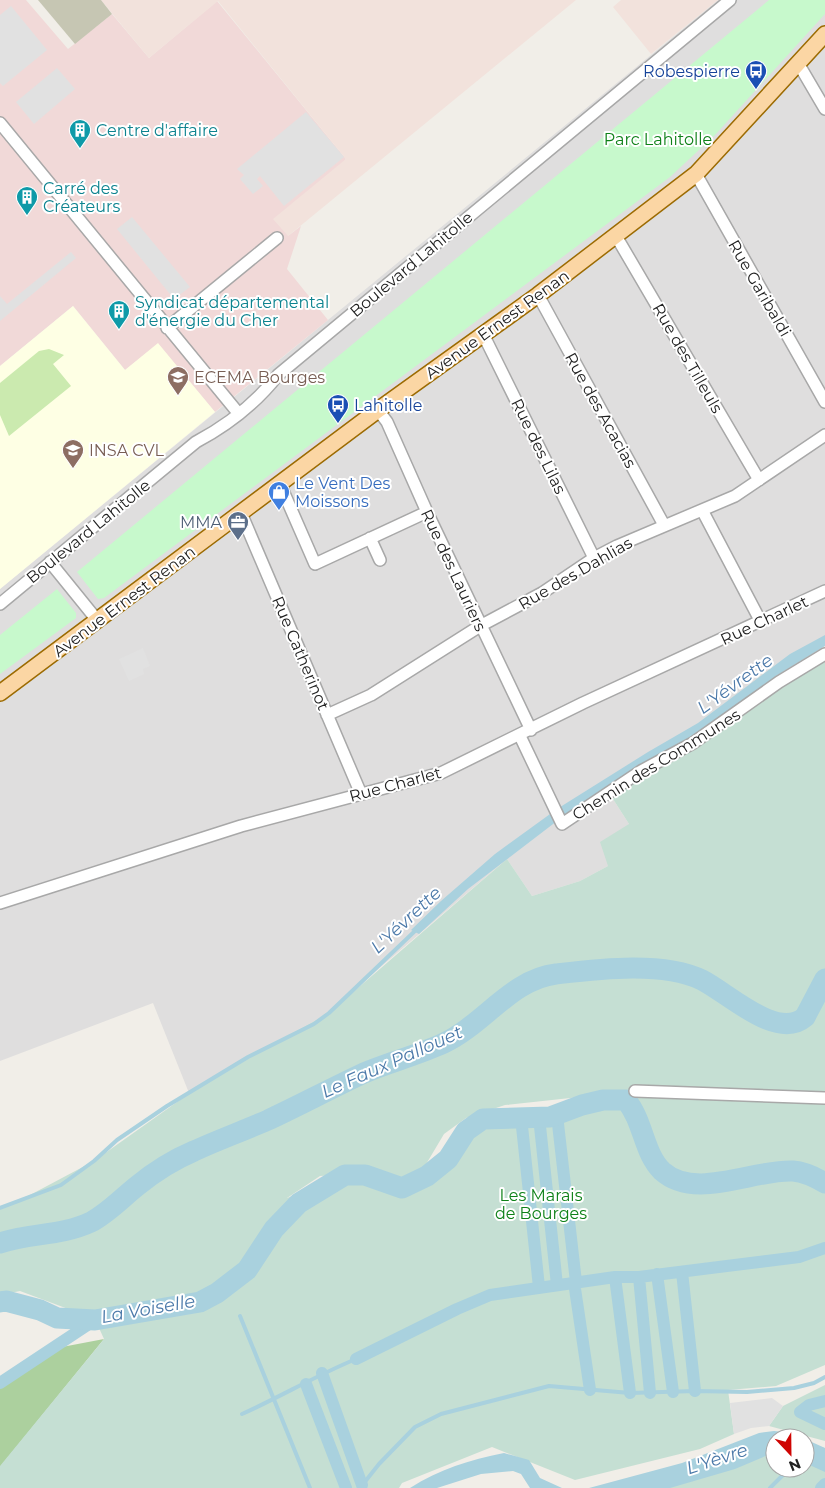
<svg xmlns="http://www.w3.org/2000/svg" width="825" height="1488" font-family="Montserrat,sans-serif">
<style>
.residential{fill:#dfdede}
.commercial{fill:#f1d9d8}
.education{fill:#feffe4}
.military{fill:#f2e2dc}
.construction{fill:#c6c6b3}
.grass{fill:#cbeaaf}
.forest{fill:#acd09e}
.wetland{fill:#c5dfd3;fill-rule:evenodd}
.park{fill:#c7f9cc}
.parking{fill:#e1e1e1}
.water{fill:#a9d1de}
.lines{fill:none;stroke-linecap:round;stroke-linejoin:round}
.stream{stroke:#a9d1de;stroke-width:4}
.canal{stroke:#a9d1de;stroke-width:12}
.river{stroke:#a9d1de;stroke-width:21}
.minor-casing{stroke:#a8a8a8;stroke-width:14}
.major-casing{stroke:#9c6b02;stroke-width:18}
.minor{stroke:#fff;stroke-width:11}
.major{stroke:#fbd6a4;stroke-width:15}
.labels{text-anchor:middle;stroke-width:4;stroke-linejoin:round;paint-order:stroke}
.transit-label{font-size:16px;fill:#164399;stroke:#fff;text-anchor:end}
.culture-label{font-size:16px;fill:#0d838f;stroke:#fff;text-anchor:start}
.park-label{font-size:16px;fill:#0e8118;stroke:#fff}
.street-label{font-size:16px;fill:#212121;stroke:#fff}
.education-label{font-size:16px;fill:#785e54;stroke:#fff;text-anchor:start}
.shop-label{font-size:16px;fill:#366cbe;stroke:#fff;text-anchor:start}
.service-label{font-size:16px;fill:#4e5e75;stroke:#fff;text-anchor:end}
.water-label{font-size:18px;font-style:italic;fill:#4b79a9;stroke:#fff}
</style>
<rect width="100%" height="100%" fill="#f1eee8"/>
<path class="residential" d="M718,0H825V642L728,708L604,785L629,824L608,866L580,881L532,896L507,859L314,1024L248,1057L189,1093L153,1003L0,1061V589Z"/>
<path class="commercial" d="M0,0H26L68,49L112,14L149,58L217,1L346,159L288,236L301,226L287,269L328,320L215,412L158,344L125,370L73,306L0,366Z"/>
<path class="education" d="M73,306L125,370L158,343L215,412L0,589V366Z"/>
<path class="military" d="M101,0H576L288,236L273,219L346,159L218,1L149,58Z
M621,0H718L651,54L613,7Z"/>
<path class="construction" d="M38,0H101L112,14L75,44Z"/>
<path class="grass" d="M49,349L64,355L53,364L71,386L9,436L0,415V383L39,351Z"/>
<path class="forest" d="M104,1339L0,1467V1379L41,1351Z"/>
<path class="wetland" d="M825,647V1365L776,1386L728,1390L734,1434L700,1449L575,1480L492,1447L402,1483L399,1488H0V1466L104,1339L95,1319L20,1291L0,1295V1208L30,1195L94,1161L201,1085L329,1013L507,859L532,896L580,881L608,866L600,842L629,824L604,785ZM635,1091L648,1149L626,1100L483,1119L427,1176H412L422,1171L444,1134L466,1118L505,1105ZM378,1172L385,1175H345L287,1198L320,1176Z
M825,1385V1441L769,1426L783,1406Z
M775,1443V1468H805V1443L825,1448V1488H627Z"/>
<path class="park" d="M769,0H825V14L715,135L670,177L104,598L98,599L77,572Z
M57,589L76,613V618L0,674V635Z"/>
<path class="parking" d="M11,6L47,50L3,86L0,83V15Z
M57,68L75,89L34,124L16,102Z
M306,112L344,157L284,206L260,176L257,179L263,186L253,194L240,179L244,175L237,169Z
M132,217L190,287L174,299L117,229Z
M71,252L76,258L0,321V296L7,304Z
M143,648L150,666L143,669L144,674L129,681L119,659Z
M772,1398L783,1406L769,1426L751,1428L734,1434L730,1403Z"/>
<path class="water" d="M825,635V646L776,676L742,704L557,821L468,889L419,934L411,930L441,901L495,854L557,809L648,752L698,723L790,654Z
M774,1431L793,1433L803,1438H775V1452L735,1469L670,1488H589L682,1463L759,1433Z
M805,1439L825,1448V1472L805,1463Z
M504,1453L529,1460L540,1478L562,1488H530L521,1474L513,1471L481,1474L437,1488H410C440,1469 469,1460 504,1453Z"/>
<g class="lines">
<path class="stream" d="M0,1208L61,1185L94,1161L117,1140L167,1106L248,1057L314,1024L329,1013L416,930
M240,1316L310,1488
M242,1414C280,1397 317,1375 356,1359
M360,1488L379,1464L415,1427L441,1414L549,1386L630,1393L695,1391L747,1392L794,1388L814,1383L825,1377
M770,1488L790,1468"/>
<path class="canal" d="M557,1115L576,1282
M521,1117L539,1287
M539,1117L557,1285
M682,1272L695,1391
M657,1274L673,1392
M615,1277L630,1393
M639,1277L650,1393
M574,1282L590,1390
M356,1359L457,1309L490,1295L615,1277H639L799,1257L825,1248
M322,1373L362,1485
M0,1383L95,1320
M306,1384L346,1488
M825,1401L809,1405L800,1412L825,1424
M821,1488L825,1484"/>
<path class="river" d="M0,1243C30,1233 61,1236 91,1222C108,1213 122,1198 137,1186C154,1172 173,1160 194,1151C218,1140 243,1131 268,1120C300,1105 332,1088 364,1073C390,1062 418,1055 444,1043C484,1024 512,979 556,974C599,969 663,961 702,980C728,993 777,1041 805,1017L825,979
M0,1302L6,1301L40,1310L57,1318L95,1320L200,1302L217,1293L247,1270L274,1229L299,1203L345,1175H365L402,1188L427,1176L448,1159L466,1131L483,1119L550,1117L582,1105L603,1100H626C644,1122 643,1152 662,1171C695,1201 754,1169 793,1171C805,1172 815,1177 825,1183"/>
<g class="minor-casing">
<path id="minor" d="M798,63L825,109
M0,123L239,414
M696,174L825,402
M616,236L759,480
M538,295L664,525
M167,328L277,238
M483,334L594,558
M378,410L387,422L427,512L531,730
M280,484L315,564L427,512
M702,510L761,622
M241,513L361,794
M370,538L380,560
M50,562L97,620
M0,604L196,442C228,425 256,403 278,375L730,0
M327,715L371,695L480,626L542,593L594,558L617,546L735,496L825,435
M520,736L562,824L641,771L693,743L779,682L825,654
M0,903L241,826L441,773L583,703L825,591
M635,1091L825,1098"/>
</g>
<g class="major-casing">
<path id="major" d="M0,693L378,410L538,295L696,174L825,34"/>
</g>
<use href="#minor" class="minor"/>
<use href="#major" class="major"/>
</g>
<defs>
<g id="bus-pin" transform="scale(1.125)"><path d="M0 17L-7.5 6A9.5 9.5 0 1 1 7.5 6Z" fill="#1a4fb4" stroke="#fff"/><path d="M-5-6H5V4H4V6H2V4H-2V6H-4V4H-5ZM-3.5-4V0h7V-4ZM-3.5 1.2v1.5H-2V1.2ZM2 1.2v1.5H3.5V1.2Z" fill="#fff"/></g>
<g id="building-pin" transform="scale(1.125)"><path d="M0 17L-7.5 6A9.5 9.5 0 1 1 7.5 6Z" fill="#0f9aa8" stroke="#fff"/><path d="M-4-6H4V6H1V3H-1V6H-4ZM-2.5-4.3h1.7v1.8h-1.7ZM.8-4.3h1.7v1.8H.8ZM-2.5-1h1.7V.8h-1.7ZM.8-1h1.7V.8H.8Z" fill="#fff"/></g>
<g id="university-pin" transform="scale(1.125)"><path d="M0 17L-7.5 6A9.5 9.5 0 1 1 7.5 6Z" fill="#8d6e63" stroke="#fff"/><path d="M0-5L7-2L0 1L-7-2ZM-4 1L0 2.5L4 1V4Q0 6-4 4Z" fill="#fff"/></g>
<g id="shop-pin" transform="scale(1.125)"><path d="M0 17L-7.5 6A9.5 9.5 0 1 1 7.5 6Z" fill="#3f7fe0" stroke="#fff"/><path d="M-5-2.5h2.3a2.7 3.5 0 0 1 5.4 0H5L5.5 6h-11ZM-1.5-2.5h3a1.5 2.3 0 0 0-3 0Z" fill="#fff"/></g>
<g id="office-pin" transform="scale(1.125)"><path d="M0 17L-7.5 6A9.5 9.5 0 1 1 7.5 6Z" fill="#5c6f8a" stroke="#fff"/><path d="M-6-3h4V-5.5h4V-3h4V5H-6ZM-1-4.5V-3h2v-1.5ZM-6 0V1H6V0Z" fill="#fff"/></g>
</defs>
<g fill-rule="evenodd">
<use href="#bus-pin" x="756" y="71"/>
<use href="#building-pin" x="80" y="130"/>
<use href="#building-pin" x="27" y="197"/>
<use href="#building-pin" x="119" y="311"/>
<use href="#university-pin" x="178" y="377"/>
<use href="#bus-pin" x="338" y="405"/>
<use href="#university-pin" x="73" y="450"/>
<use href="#shop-pin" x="279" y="492"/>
<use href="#office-pin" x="238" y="522"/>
</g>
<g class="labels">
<g class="transit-label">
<text x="740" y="77">Robespierre</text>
<text x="354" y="411" text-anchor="start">Lahitolle</text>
</g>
<g class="culture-label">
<text x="96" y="136">Centre d'affaire</text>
<text x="43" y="194">Carré des<tspan x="43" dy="18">Créateurs</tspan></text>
<text x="135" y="308">Syndicat départemental<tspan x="135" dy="18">d'énergie du Cher</tspan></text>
</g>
<g class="park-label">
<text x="658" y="145">Parc Lahitolle</text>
<text x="541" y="1201">Les Marais<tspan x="541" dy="18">de Bourges</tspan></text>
</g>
<g class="street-label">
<text transform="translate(411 264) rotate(-40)" y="6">Boulevard Lahitolle</text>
<text transform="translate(760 288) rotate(60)" y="6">Rue Garibaldi</text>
<text transform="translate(497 324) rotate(-36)" y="6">Avenue Ernest Renan</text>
<text transform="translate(688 358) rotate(60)" y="6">Rue des Tilleuls</text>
<text transform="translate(601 410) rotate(61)" y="6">Rue des Acacias</text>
<text transform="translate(539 446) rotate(64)" y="6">Rue des Lilas</text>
<text transform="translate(88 531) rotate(-39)" y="6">Boulevard Lahitolle</text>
<text transform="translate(454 570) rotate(65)" y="6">Rue des Lauriers</text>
<text transform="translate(575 573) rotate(-30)" y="6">Rue des Dahlias</text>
<text transform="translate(124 601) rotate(-37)" y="6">Avenue Ernest Renan</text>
<text transform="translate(764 620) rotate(-25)" y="6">Rue Charlet</text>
<text transform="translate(301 653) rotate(67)" y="6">Rue Catherinot</text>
<text transform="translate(656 764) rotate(-32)" y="6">Chemin des Communes</text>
<text transform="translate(395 784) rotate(-15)" y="6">Rue Charlet</text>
</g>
<g class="education-label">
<text x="194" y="383">ECEMA Bourges</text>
<text x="89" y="456">INSA CVL</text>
</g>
<g class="shop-label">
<text x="295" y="489">Le Vent Des<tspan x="295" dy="18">Moissons</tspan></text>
</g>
<g class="service-label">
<text x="222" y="528">MMA</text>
</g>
<g class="water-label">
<text transform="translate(735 684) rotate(-36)" y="6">L'Yévrette</text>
<text transform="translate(406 920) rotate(-43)" y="6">L'Yévrette</text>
<text transform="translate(392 1062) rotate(-24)" y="6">Le Faux Pallouet</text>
<text transform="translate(148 1309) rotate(-10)" y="6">La Voiselle</text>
<text transform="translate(717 1459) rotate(-18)" y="6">L'Yèvre</text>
</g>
</g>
<g transform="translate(790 1453) rotate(158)"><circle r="24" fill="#ffffff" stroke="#a6a6a6"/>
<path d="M0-4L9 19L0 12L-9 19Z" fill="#cf0503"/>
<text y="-8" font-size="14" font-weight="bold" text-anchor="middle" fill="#212121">N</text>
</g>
</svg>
